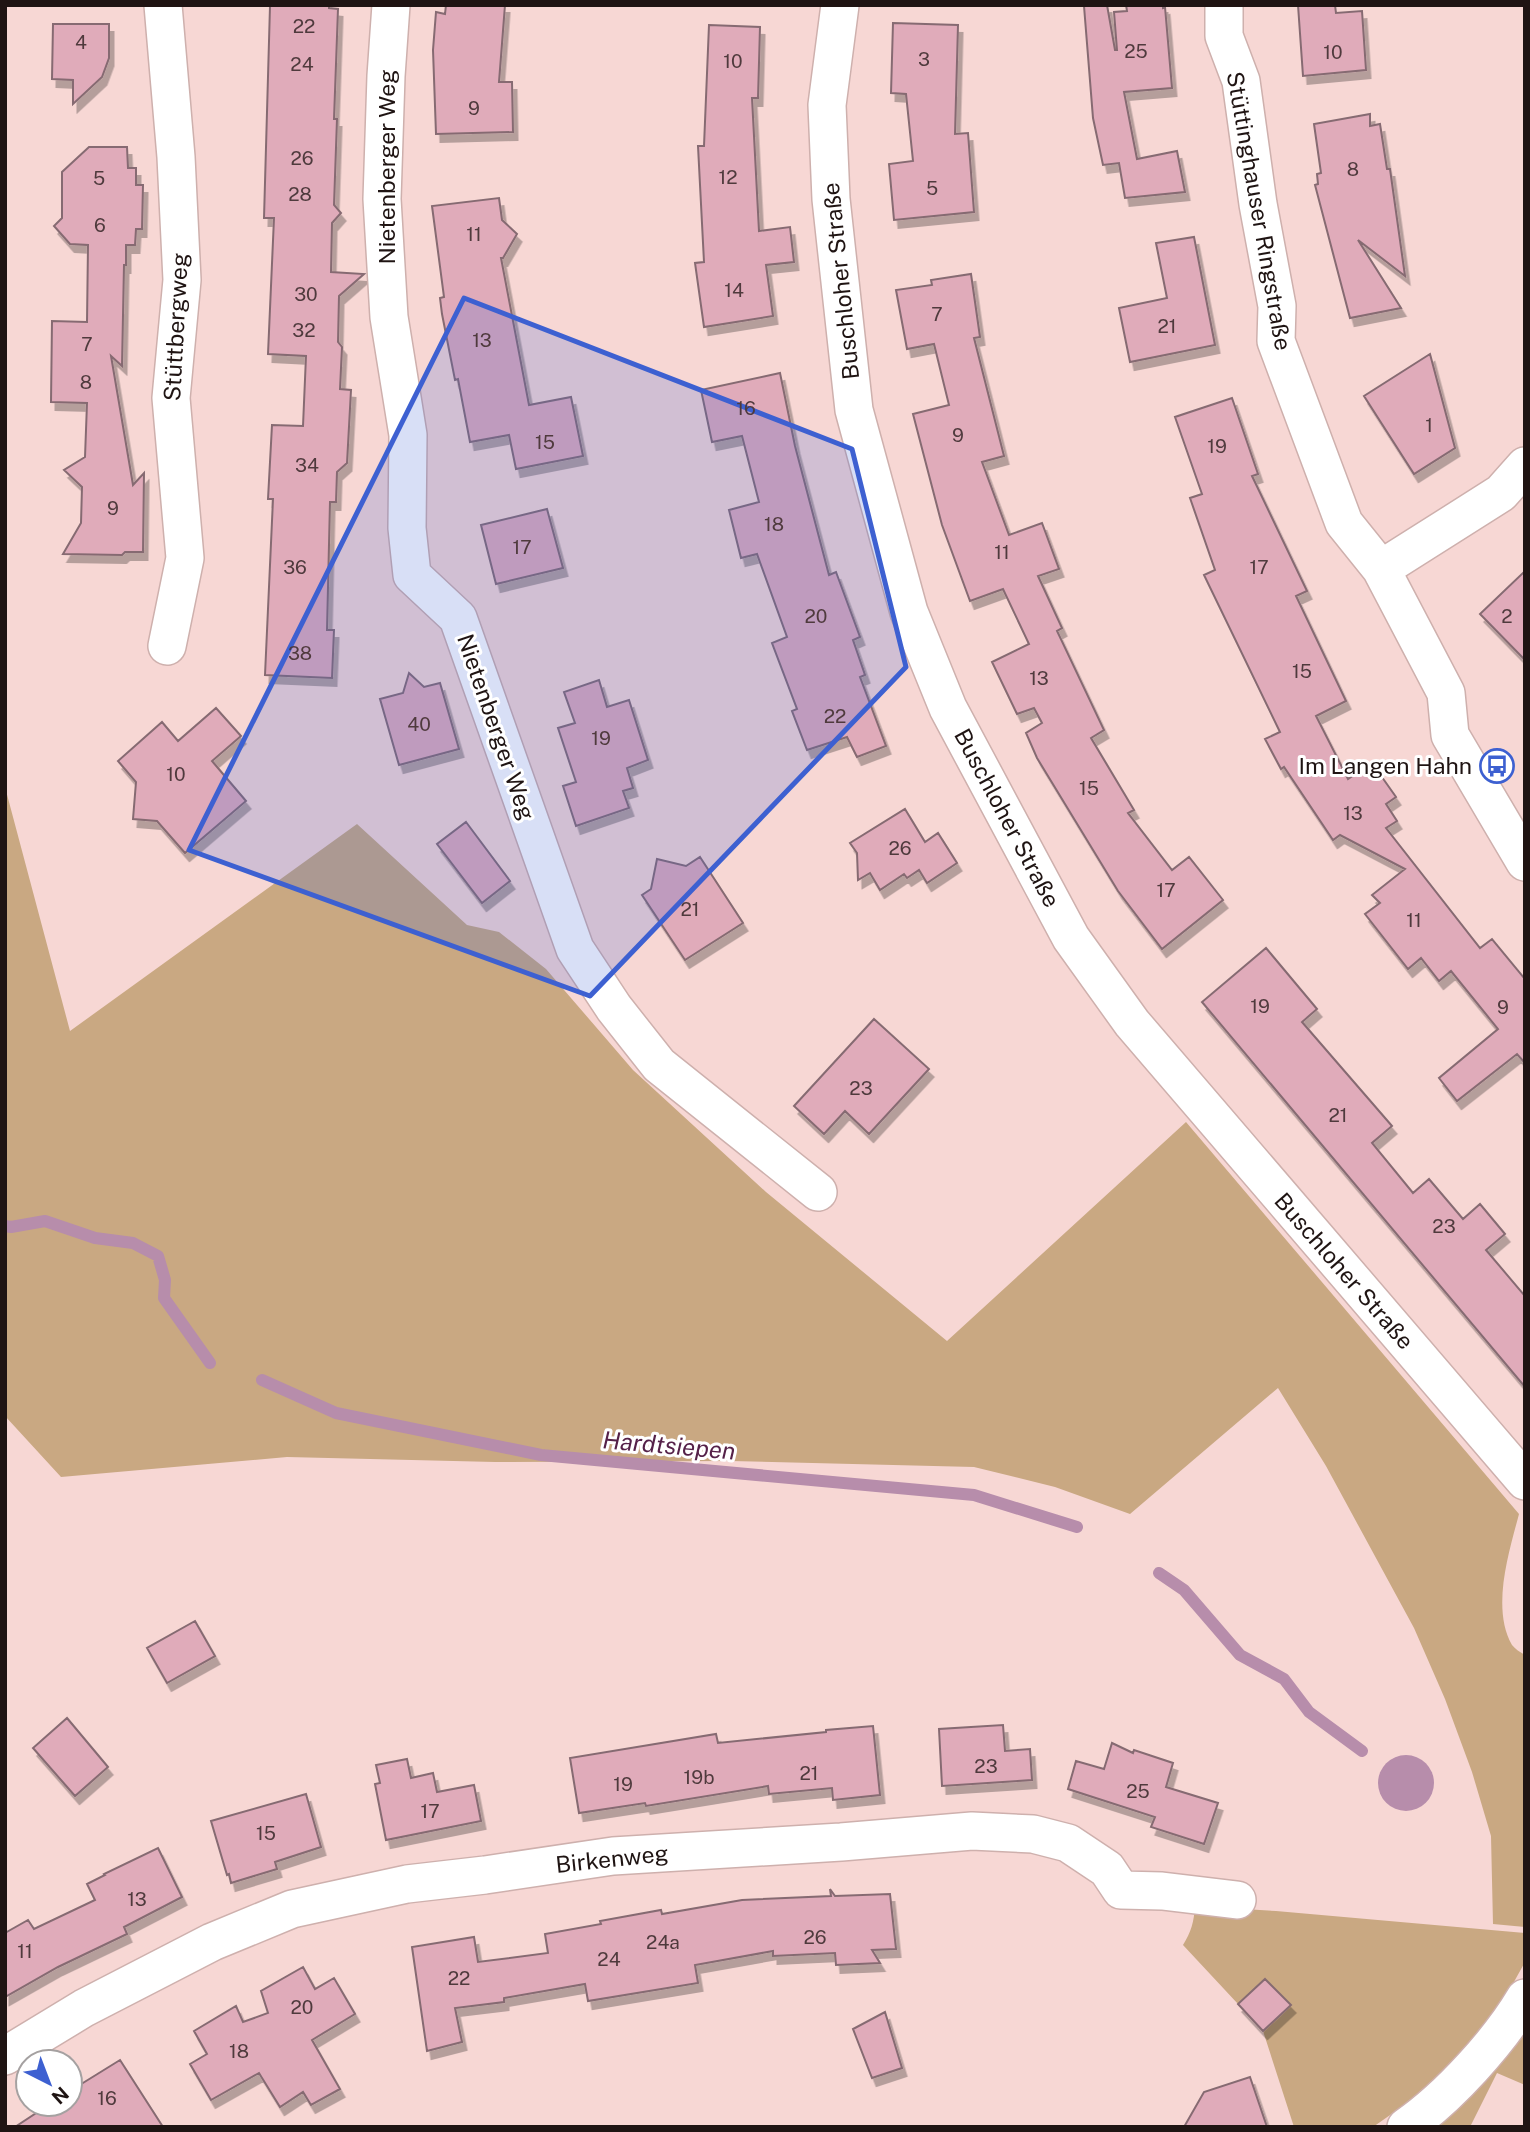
<svg xmlns="http://www.w3.org/2000/svg" width="1530" height="2132" font-family="'Public Sans',sans-serif">
<style>
.forest{fill:#c9a882}
.water{fill:#b78dab}
.lines{fill:none;stroke-linecap:round;stroke-linejoin:round}
.stream{stroke:#b78dab;stroke-width:12}
.building{fill:#e0abba;stroke:#866b72;stroke-width:2;filter:url(#shadow)}
.minor-casing{stroke:#ceb0ad;stroke-width:40}
.minor{stroke:#fff;stroke-width:37}
.marked{fill:#3d60d1;fill-opacity:0.2;stroke:#3d60d1;stroke-width:5;stroke-linejoin:round}
.labels{text-anchor:middle;stroke-width:6;stroke-linejoin:round;paint-order:stroke}
.number-label{font-size:19px;fill:#4f3a3d}
.street-label{font-size:23px;fill:#1f1413;stroke:#fff}
.poi-label{font-size:23px;fill:#1f1413;stroke:#fff;text-anchor:end}
.water-label{font-size:24px;font-style:italic;fill:#552149;stroke:#fff}
</style>
<defs>
<filter id="shadow"><feDropShadow dx="4.5" dy="8" stdDeviation="0" flood-color="#0004"/></filter>
</defs>
<rect width="100%" height="100%" fill="#f7d7d4"/>
<path class="forest" d="M5,787L70,1031L357,824L467,925L499,932L546,969L633,1070L766,1192L947,1341L1186,1122L1519,1514C1509,1552 1491,1608 1512,1645C1515,1649 1520,1652 1525,1655V1927L1493,1924L1491,1836L1472,1772L1445,1699L1414,1628L1326,1466L1278,1388L1130,1514L1055,1487L974,1467L731,1461L495,1462L287,1457L61,1477L5,1416Z
M1195,1906L1276,1911L1525,1933V1962L1510,1989L1489,2019L1472,2041L1440,2074L1403,2106L1373,2127H1294L1263,2031L1290,2004L1265,1979L1238,2004L1183,1945C1191,1932 1194,1922 1195,1906Z
M1525,2028V2085L1497,2073L1470,2127H1432Z"/>
<path class="water" d="M1378 1783a28 28 0 1 1 56 0a28 28 0 1 1-56 0Z"/>
<g class="lines">
<path class="stream" d="M5,1226L11,1227L45,1221L95,1238L133,1243L158,1256L165,1280L164,1298L210,1363
M262,1380L336,1413L541,1455L974,1495L1077,1527
M1159,1573L1184,1590L1240,1655L1284,1679L1309,1712L1362,1751"/>
</g>
<path class="building" d="M329,5V8L338,9L334,119H337L334,205L341,213L332,223L331,272L364,274L339,296L338,342L342,347L340,389L351,390L347,463L337,472L336,502H330L327,630H334L332,678L265,675L273,499H268L272,425L303,426L306,356L268,354L274,218H264L270,6Z
M446,5H505L499,82H512L513,132L436,134L433,50L436,12L445,14Z
M1107,5L1115,50H1117L1114,12L1127,11L1126,5H1163V8L1165,7L1172,88L1124,92L1137,159L1177,151L1185,192L1125,198L1119,163L1103,165L1093,118L1084,6Z
M1298,5H1335L1336,13L1362,11L1366,70L1303,76Z
M893,23L958,25L955,134L968,133L974,212L894,220L889,164L913,161L906,94L891,93Z
M53,24H109V58L102,77L73,104V80L52,79Z
M709,25L760,27L758,98H752L759,231L790,227L794,262L766,265L773,316L704,327L695,263L704,262L698,146H704Z
M1370,114V126L1380,124L1387,169H1390L1405,276L1358,240L1401,308L1350,318L1315,185L1318,184L1317,174L1321,173L1314,124Z
M89,147H127L128,168H136V185H143L142,229H136L135,245H126V265H124L122,366L111,356L133,485L144,473L143,552H125L122,555L63,554L81,523L82,487L64,470L85,457L87,403L51,402L52,321L87,322L88,245L70,244L54,226L62,218V172Z
M499,198L502,220L517,234L503,258H501L529,405L571,397L583,456L516,469L509,435L470,442L458,379L455,380L442,314L440,298L444,297L432,206Z
M1194,237L1215,345L1130,362L1119,308L1167,298L1156,243Z
M971,274L980,337L974,338L1004,456L982,462L1009,535L1042,523L1059,569L1038,576L1062,628L1057,631L1104,730L1091,738L1134,810L1128,813L1172,870L1189,857L1223,900L1162,949L1118,891L1037,758L1026,733L1042,723L1034,708L1017,714L992,662L1029,644L1003,589L970,601L942,525L913,414L949,405L934,344L907,349L896,290L932,285L931,280Z
M1430,354L1455,448L1414,474L1364,396Z
M780,373L795,446L829,575L836,572L860,637L853,640L865,675L860,677L886,746L857,757L847,737L807,750L792,711L797,709L772,643L787,637L757,554L741,558L729,510L759,502L742,436L712,442L701,390Z
M1232,398L1258,474L1252,476L1307,591L1296,596L1346,701L1316,716L1348,779L1372,763L1396,797L1386,804L1397,821L1386,828L1480,948L1492,939L1525,979V1063L1517,1054L1457,1101L1439,1078L1498,1029L1451,971L1439,981L1421,958L1408,969L1365,914L1380,903L1372,895L1405,869L1340,835L1333,840L1284,767L1281,769L1265,739L1280,732L1204,575L1215,570L1190,498L1202,494L1175,417Z
M547,509L563,568L496,584L481,525Z
M1525,571V660L1480,614Z
M409,673L424,687L440,683L459,749L399,765L380,699L403,693Z
M599,680L607,707L629,700L648,760L627,768L633,788L623,791L629,808L576,826L563,786L576,782L558,728L575,723L564,692Z
M216,708L241,736L212,761L246,801L185,853L157,821L133,819L136,782L118,761L162,722L178,741Z
M905,809L925,842L938,833L957,863L927,883L919,870L907,878L904,874L880,890L870,873L858,880L857,853L850,843Z
M466,822L510,881L482,903L437,844Z
M700,857L743,923L685,960L642,895L651,889L657,859L686,866Z
M1266,948L1317,1009L1302,1022L1392,1126L1372,1143L1413,1193L1429,1179L1463,1219L1480,1204L1505,1234L1486,1250L1525,1296V1387L1202,1002Z
M874,1019L929,1069L869,1134L845,1111L824,1134L794,1106Z
M195,1621L215,1656L167,1683L147,1648Z
M67,1718L108,1767L75,1796L33,1748Z
M1003,1725L1005,1751L1030,1749L1032,1780L942,1786L939,1729Z
M873,1726L880,1795L833,1800L832,1788L769,1794L768,1786L646,1806L645,1803L579,1813L570,1758L716,1734L718,1743L826,1732V1730Z
M1112,1743L1133,1753L1134,1750L1173,1763L1166,1787L1218,1803L1204,1844L1151,1827L1155,1817L1068,1789L1076,1761L1104,1769Z
M407,1759L411,1778L433,1773L437,1792L474,1785L481,1821L386,1840L375,1784L380,1783L376,1765Z
M306,1794L321,1847L275,1862L277,1869L231,1883L229,1874L227,1875L211,1821Z
M158,1848L182,1897L124,1927L127,1934L58,1967L5,1997V1933L28,1920L34,1929L95,1900L87,1884L105,1875L104,1874Z
M830,1889L835,1896L890,1894L896,1949L872,1950L880,1963L836,1965L835,1953L773,1956V1951L695,1965L698,1983L588,2001L585,1984L504,1998V2002L455,2008L462,2042L427,2051L412,1947L474,1937L478,1962L548,1953L545,1934L601,1924L600,1921L661,1910L662,1914L742,1900L831,1896Z
M303,1967L315,1989L334,1978L355,2014L312,2040L340,2089L311,2105L303,2092L280,2107L259,2073L211,2100L190,2064L207,2054L194,2031L236,2006L243,2022L268,2013L261,1991Z
M1265,1979L1291,2005L1263,2031L1238,2004Z
M885,2012L902,2068L872,2078L853,2029Z
M120,2060L163,2127H15L50,2104H70V2091Z
M1250,2077L1267,2127H1184L1204,2092Z"/>
<g class="lines">
<g class="minor-casing">
<path id="minor" d="M163,5L176,157L182,280L171,398L185,558L167,646
M391,5L386,76L382,199L389,317L408,435L407,528L412,575L458,618L575,949L614,1008L659,1065L818,1192
M840,5L827,105L831,199L854,410L909,612L948,708L1071,938L1132,1023L1525,1481
M1224,5V36L1241,81L1258,204L1277,306L1276,341L1344,523L1381,569L1446,693L1450,735L1525,862
M1381,569L1501,493L1525,466
M5,2056L84,2008L212,1942L292,1909L407,1884L485,1875L613,1856L841,1842L972,1831L1033,1834L1068,1843L1107,1869L1121,1890L1162,1891L1237,1900
M1406,2127C1448,2098 1499,2042 1525,1998"/>
</g>
<use href="#minor" class="minor"/>
</g>
<path class="marked" d="M464,298L852,449L906,667L590,996L189,850Z"/>
<defs>
<g id="bus-ring" transform="scale(1.75)"><circle r="9.5" fill="#fff" stroke="#3d60d1" stroke-width="1.5"/><path d="M-5-6H5V4H4V6H2V4H-2V6H-4V4H-5ZM-3.5-4V0h7V-4ZM-3.5 1.2v1.5H-2V1.2ZM2 1.2v1.5H3.5V1.2Z" fill="#3d60d1"/></g>
</defs>
<g fill-rule="evenodd">
<use href="#bus-ring" x="1497" y="766"/>
</g>
<g class="labels">
<g class="number-label">
<text x="304" y="33">22</text>
<text x="81" y="49">4</text>
<text x="1136" y="58">25</text>
<text x="1333" y="59">10</text>
<text x="924" y="66">3</text>
<text x="733" y="68">10</text>
<text x="302" y="71">24</text>
<text x="474" y="115">9</text>
<text x="302" y="165">26</text>
<text x="1353" y="176">8</text>
<text x="728" y="184">12</text>
<text x="99" y="185">5</text>
<text x="932" y="195">5</text>
<text x="300" y="201">28</text>
<text x="100" y="232">6</text>
<text x="474" y="241">11</text>
<text x="734" y="297">14</text>
<text x="306" y="301">30</text>
<text x="937" y="321">7</text>
<text x="1167" y="333">21</text>
<text x="304" y="337">32</text>
<text x="482" y="347">13</text>
<text x="87" y="351">7</text>
<text x="86" y="389">8</text>
<text x="746" y="415">16</text>
<text x="1429" y="432">1</text>
<text x="958" y="442">9</text>
<text x="545" y="449">15</text>
<text x="1217" y="453">19</text>
<text x="307" y="472">34</text>
<text x="113" y="515">9</text>
<text x="774" y="531">18</text>
<text x="522" y="554">17</text>
<text x="1002" y="559">11</text>
<text x="295" y="574">36</text>
<text x="1259" y="574">17</text>
<text x="816" y="623">20</text>
<text x="1507" y="623">2</text>
<text x="300" y="660">38</text>
<text x="1302" y="678">15</text>
<text x="1039" y="685">13</text>
<text x="835" y="723">22</text>
<text x="419" y="731">40</text>
<text x="601" y="745">19</text>
<text x="176" y="781">10</text>
<text x="1089" y="795">15</text>
<text x="1353" y="820">13</text>
<text x="900" y="855">26</text>
<text x="1166" y="897">17</text>
<text x="690" y="916">21</text>
<text x="1414" y="927">11</text>
<text x="1260" y="1013">19</text>
<text x="1503" y="1014">9</text>
<text x="861" y="1095">23</text>
<text x="1338" y="1122">21</text>
<text x="1444" y="1233">23</text>
<text x="986" y="1773">23</text>
<text x="809" y="1780">21</text>
<text x="699" y="1784">19b</text>
<text x="623" y="1791">19</text>
<text x="1138" y="1798">25</text>
<text x="430" y="1818">17</text>
<text x="266" y="1840">15</text>
<text x="137" y="1906">13</text>
<text x="815" y="1944">26</text>
<text x="663" y="1949">24a</text>
<text x="25" y="1958">11</text>
<text x="609" y="1966">24</text>
<text x="459" y="1985">22</text>
<text x="302" y="2014">20</text>
<text x="239" y="2058">18</text>
<text x="107" y="2105">16</text>
</g>
<g class="street-label">
<text transform="translate(387 167) rotate(-90)" y="8">Nietenberger Weg</text>
<text transform="translate(1259 211) rotate(80)" y="8">Stüttinghauser Ringstraße</text>
<text transform="translate(841 281) rotate(-96)" y="8">Buschloher Straße</text>
<text transform="translate(176 327) rotate(-87)" y="8">Stüttbergweg</text>
<text transform="translate(496 727) rotate(71)" y="8">Nietenberger Weg</text>
<text transform="translate(1007 818) rotate(62)" y="8">Buschloher Straße</text>
<text transform="translate(1344 1271) rotate(49)" y="8">Buschloher Straße</text>
<text transform="translate(612 1859) rotate(-6)" y="8">Birkenweg</text>
</g>
<g class="poi-label">
<text x="1472" y="774">Im Langen Hahn</text>
</g>
<g class="water-label">
<text transform="translate(669 1446) rotate(5)" y="8">Hardtsiepen</text>
</g>
</g>
<rect width="1530" height="2132" fill="none" stroke="#1f1413" stroke-width="14"/>
<g transform="translate(49 2083) rotate(138)"><circle r="33" fill="#ffffff" stroke="#a5a1a1" stroke-width="2"/>
<path d="M0-5L12 26L0 18L-12 26Z" fill="#3d60d1"/>
<text y="-10" font-size="19" font-weight="bold" text-anchor="middle" fill="#1f1413">N</text>
</g>
</svg>
